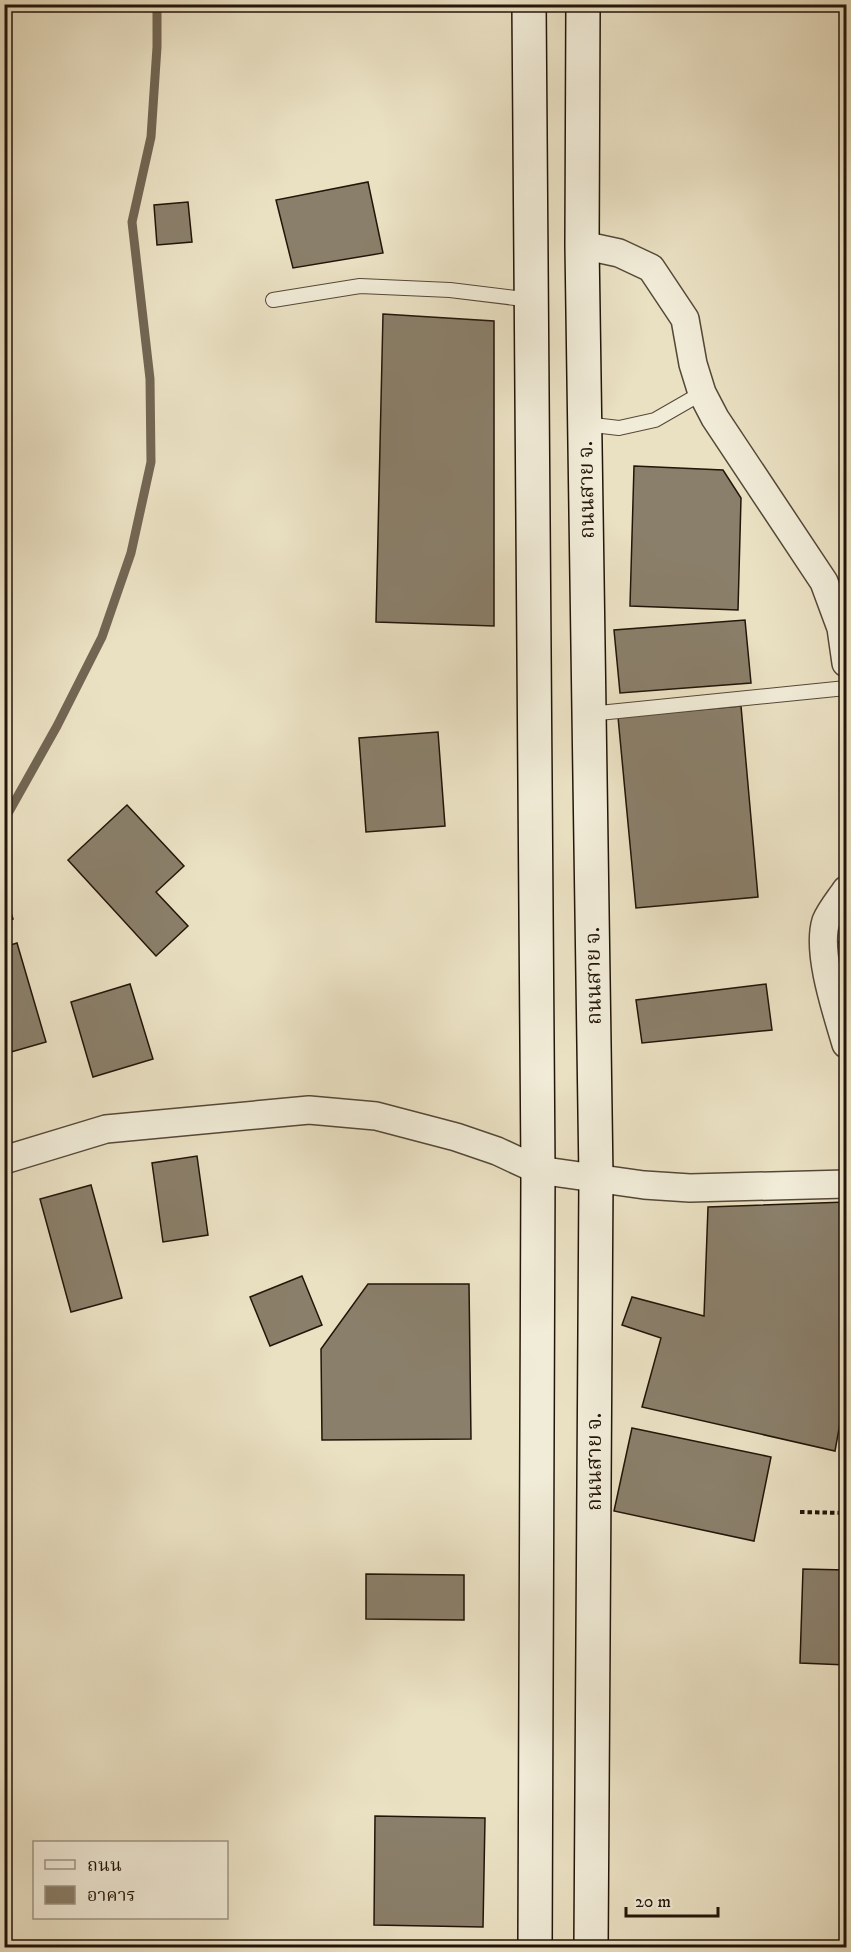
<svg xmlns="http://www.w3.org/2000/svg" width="851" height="1952" font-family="'IM FELL DW Pica','Noto Serif Thai',serif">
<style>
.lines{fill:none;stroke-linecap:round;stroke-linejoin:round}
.stream{stroke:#726653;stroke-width:9}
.building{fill:#8a7f6a;stroke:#231509;stroke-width:1.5}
.service-casing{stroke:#554838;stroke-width:16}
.minor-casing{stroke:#554838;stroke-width:30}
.secondary-casing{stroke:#231509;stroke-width:36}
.path{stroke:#231509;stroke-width:4;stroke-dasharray:4.5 3;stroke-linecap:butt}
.service{stroke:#f1ecd8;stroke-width:14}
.minor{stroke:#f1ecd8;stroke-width:27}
.secondary{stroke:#f1ecd8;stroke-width:33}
.labels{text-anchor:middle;stroke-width:4.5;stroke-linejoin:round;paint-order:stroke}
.street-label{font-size:21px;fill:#231509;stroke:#f1ecd8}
</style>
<rect width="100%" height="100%" fill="#eae1c3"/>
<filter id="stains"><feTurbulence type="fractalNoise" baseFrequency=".00333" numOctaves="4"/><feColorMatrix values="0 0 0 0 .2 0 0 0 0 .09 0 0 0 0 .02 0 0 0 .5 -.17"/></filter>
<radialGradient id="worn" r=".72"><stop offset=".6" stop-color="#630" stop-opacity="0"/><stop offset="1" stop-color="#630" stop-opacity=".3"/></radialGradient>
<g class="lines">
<path class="stream" d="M6,817L57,726L102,637L131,553L151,462L150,379L132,222L151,137L157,47V4"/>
</g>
<path class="building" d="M368,182L383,253L293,268L276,200Z
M188,202L192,242L157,245L154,205Z
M383,314L494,321V626L376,622Z
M634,466L723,470L741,498L738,610L630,606Z
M745,620L751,683L620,693L614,630Z
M741,706L758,897L636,908L618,717Z
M438,732L445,826L366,832L359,738Z
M127,805L184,866L156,892L188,926L156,956L68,860Z
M4,891L13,919L4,922Z
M846,934V961L833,948Z
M17,943L46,1042L4,1054V947Z
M130,984L153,1059L93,1077L71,1002Z
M766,984L772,1030L642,1043L636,1000Z
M197,1156L208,1235L163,1242L152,1163Z
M91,1185L122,1298L71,1312L40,1199Z
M846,1202V1390L835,1451L642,1407L661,1338L622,1325L632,1297L704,1316L708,1207Z
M302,1276L322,1325L270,1346L250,1297Z
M368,1284H469L471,1439L322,1440L321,1349Z
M632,1428L771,1457L754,1541L614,1511Z
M803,1569L846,1570V1665L800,1663Z
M366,1574L464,1575V1620L366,1619Z
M375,1816L485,1818L483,1927L374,1925Z"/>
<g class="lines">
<g class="service-casing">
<path id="service" d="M273,300L360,286L450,290L532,300
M585,424L619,428L655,420L702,393
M589,714L846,688"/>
</g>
<g class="minor-casing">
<path id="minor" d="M582,245L619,253L651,268L685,319L693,364L702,393L715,418L824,582L841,628L846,663
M846,890C840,899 830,911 826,921C816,952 837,1013 846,1044
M4,1160L106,1129L309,1110L376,1116L456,1137L497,1151L538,1170L644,1185L690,1188L846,1184"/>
</g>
<g class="secondary-casing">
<path id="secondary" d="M529,4L538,1170L535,1948
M583,4L582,245L596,1178L591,1948"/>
</g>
<path class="path" d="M800,1512L846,1513"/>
<use href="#service" class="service"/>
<use href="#minor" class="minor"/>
<use href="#secondary" class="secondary"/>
</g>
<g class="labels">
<g class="street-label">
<text transform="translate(586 490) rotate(-91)" y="7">ถนนสาย จ.</text>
<text transform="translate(593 976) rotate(-91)" y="7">ถนนสาย จ.</text>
<text transform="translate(594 1462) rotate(-90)" y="7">ถนนสาย จ.</text>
</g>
</g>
<rect width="851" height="1952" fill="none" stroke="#eae1c3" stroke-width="24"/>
<rect x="6" y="6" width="839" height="1940" fill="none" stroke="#231509" stroke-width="3"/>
<rect x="12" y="12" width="827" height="1928" fill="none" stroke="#231509" stroke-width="1.5"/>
<rect x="33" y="1841" width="195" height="78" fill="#f1ecd8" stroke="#9f9685" stroke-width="1.5"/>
<rect x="45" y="1860" width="30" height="9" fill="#f1ecd8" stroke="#9f9685" stroke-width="1.5"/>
<text x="87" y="1871" font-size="18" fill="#231509">ถนน</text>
<rect x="45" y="1886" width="30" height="18" fill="#8a7f6a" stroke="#9f9685" stroke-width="1.5"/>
<text x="87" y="1901" font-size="18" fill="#231509">อาคาร</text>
<path d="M626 1907v9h92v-9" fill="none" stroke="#231509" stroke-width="3"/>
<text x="635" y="1907" font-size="18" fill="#231509" stroke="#f1ecd8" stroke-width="4.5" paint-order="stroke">20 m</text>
<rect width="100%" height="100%" filter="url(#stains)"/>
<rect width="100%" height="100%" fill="url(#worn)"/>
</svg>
